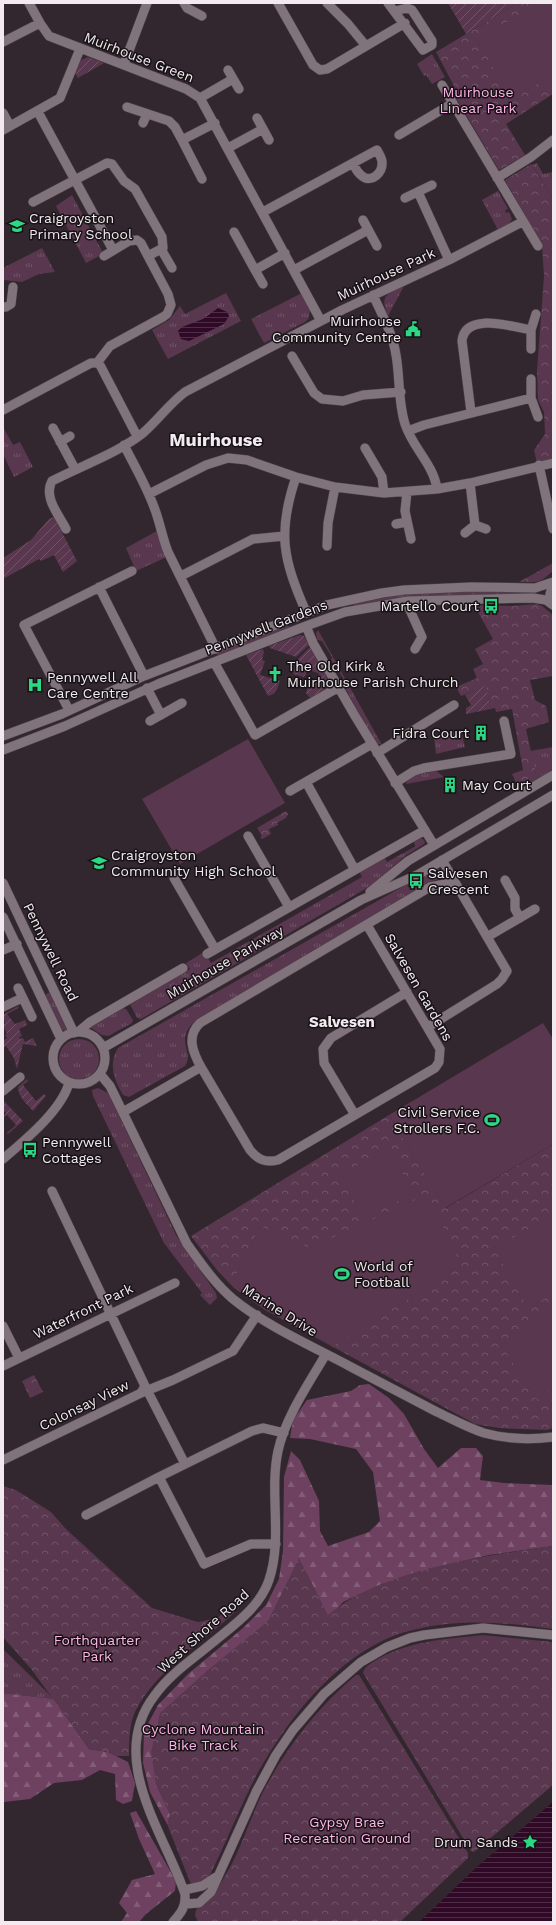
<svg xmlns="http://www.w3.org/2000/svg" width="556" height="1925" font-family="'Work Sans',sans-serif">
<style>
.grass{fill:url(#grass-tufts)}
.forest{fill:url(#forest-firs)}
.park{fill:url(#park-crowns)}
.garden{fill:url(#garden-furrows)}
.pitch{fill:#59374f}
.water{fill:url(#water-rules)}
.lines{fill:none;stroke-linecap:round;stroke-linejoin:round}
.minor-casing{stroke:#4e444b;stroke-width:10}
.minor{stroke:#80737b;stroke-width:9}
.labels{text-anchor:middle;stroke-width:3;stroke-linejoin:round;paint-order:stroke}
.street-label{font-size:14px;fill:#f2eaef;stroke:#171215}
.park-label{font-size:14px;fill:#feb5e7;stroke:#171215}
.poi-label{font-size:14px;fill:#f2eaef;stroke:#171215;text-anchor:start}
.neighbourhood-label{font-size:15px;font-weight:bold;fill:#f2eaef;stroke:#171215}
.district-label{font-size:18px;font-weight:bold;fill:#f2eaef;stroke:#171215}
</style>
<defs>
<pattern id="grass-tufts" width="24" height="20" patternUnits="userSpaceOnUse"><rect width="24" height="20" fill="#59374f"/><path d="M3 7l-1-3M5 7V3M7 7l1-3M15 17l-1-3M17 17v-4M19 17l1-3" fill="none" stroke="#715469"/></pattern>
<pattern id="forest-firs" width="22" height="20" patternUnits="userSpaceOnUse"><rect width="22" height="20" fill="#6e4161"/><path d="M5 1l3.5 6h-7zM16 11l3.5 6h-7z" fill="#835d78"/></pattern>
<pattern id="park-crowns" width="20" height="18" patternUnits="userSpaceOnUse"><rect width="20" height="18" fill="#59374f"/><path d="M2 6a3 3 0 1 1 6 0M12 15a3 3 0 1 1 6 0" fill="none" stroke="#715469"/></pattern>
<pattern id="garden-furrows" width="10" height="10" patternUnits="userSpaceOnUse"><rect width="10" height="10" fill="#59374f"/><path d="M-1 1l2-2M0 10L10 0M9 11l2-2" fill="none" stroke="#715469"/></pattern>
<pattern id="water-rules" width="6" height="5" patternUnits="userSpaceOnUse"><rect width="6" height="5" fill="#300927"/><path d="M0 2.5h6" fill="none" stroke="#4e2d47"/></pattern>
</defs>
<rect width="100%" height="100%" fill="#32272e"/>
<path class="grass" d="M432,54L445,77L432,84L426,75L424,76L417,64Z
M537,163L543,174L553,172V199L532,165Z
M498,191L508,209L505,210L506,213L509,212L512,219L508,226L498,230L482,200Z
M72,195L102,251L107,250L105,253L86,263L56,206Z
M42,248L55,272L39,274L22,282L4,280L3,288V268Z
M404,286L388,316C379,295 387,294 404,286Z
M226,293L241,321L168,359L152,330L169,320L180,306L185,314Z
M302,293L310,309L309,318L305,322L264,343L251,319Z
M3,427L13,445L20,442L33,467L14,477L3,454Z
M157,531L169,556L136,571L126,548Z
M478,591L526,592L527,595L415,596L355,606L353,604L409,593Z
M288,623L290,628L218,657L216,651Z
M318,630L382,745L375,743L342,682L343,678L331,660L332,657L322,641L317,640L316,633Z
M461,731L465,747L436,754L434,736Z
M553,747V769L537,779L530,751Z
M436,771L444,777L406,784C410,773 426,773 436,771Z
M422,838L425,842L424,844L405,856L372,885L141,1019L137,1018L130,1004L190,969L186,963L204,952L211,963L362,877L359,871L384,857L387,862L416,846L413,841Z
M439,869L443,871L447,878L446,880L438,879L430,882L194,1022C174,1041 195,1052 185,1066L129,1097L123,1095C114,1080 108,1064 118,1048L432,870Z
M50,992L67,1028L66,1031L62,1030L45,995Z
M122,1008L126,1009L133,1020L132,1023L108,1036L102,1035L91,1028V1025Z
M59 1059a20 20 0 1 1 40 0a20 20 0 1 1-40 0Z
M98,1088L108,1093L176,1235L216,1293L217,1298L210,1305L200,1295L202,1293L164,1243L93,1096L92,1090Z
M3,1649L54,1699L3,1693Z"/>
<path class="forest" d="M369,1384L389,1398L404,1414L424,1449L438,1468L461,1448H476L483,1456L480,1480L504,1483L553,1485V1546L489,1555L441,1566L382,1584L343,1602L181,1788L167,1824L150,1792L143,1763L144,1731L158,1705L188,1674L243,1628L266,1605L279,1579L283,1551L284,1477L291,1451L300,1460L319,1501L320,1531L328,1546L369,1532L380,1521L373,1472L356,1449L310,1439L290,1438L293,1420L307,1400L351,1391L360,1385Z
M3,1693L54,1699L89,1749L108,1752L128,1762L135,1783L132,1801L123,1804L116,1800L115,1774L100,1770L82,1780L54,1783L30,1799L4,1802L3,1806Z
M136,1811L176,1881L175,1891L146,1914L139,1922H121L127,1913L119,1903L132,1880L155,1874L139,1839L130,1813Z"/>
<path class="park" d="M518,3H553V94L506,124L525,155L499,170L450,88L454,86L436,52Z
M531,164L553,199V459L537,463L534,450L545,434L544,412L538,400L537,371L544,276L542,246L505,180Z
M553,563V571C538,584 539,582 519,582Z
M537,604L542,606L553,615V676L530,680L535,700L546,706L549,722L526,729L537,779L519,789L512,774L523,770L512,709L496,712L495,708L491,709L486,686L461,696L456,687L477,678L473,669L483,664L475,649L493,639L474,605L512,606Z
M286,811L288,814L286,818L277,823L278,825L269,829L271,834L262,839L260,837L262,836L257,828Z
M389,1115L446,1208L553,1144V1428L547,1430L499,1428L475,1424L265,1310L234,1288L217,1270L191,1236Z
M34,1375L43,1392L30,1398L22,1381Z
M3,1486L16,1490L51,1512L65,1528L152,1608L198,1622L217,1618L230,1608L235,1612C203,1642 146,1677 132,1720C129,1732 129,1744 129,1756H115L108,1752L89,1749L32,1670L3,1637Z
M553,1546V1629C504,1622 458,1618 409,1631C339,1649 281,1726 250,1788C236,1816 225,1845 211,1873L205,1882L194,1885L190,1882L167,1824L170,1815L156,1785L151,1752L160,1713L208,1670L268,1621L299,1558L328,1615C383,1569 484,1556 553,1546Z
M483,1635L553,1642V1785L474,1852L471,1851L363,1673C364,1667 369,1665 373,1662C406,1641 445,1639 483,1635Z
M356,1675H359L468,1853V1858L400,1922H198L195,1915L196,1910C204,1900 215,1892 222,1881C239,1855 248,1824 261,1796C284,1750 317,1708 356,1675Z"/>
<path class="garden" d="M448,3H518L466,34Z
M88,57L104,63L78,78L75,73L79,61Z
M54,517L77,561L63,572L54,555L41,561L39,559L3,579V558L31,540L49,519Z
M300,635L304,636L309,645L296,657L270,648L269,646Z
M310,647L330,683L329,687L310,698L306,693L308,686L314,688L319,673L308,670L304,677L293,674L298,659Z
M263,649L264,652L262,660L265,661L260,675L280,681C277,689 277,694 268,696L246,655Z
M486,685L491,709L466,714V708L471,705L465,695Z
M18,1006L19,1008L7,1014L15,1024L25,1020L27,1025L19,1029L22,1036L19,1037L20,1039L23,1038L25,1042L33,1038L37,1046L23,1044L17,1069L14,1058L6,1046L3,1048V1039L4,1040L7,1038L5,1035L7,1034L3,1026L5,1023L3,1015Z
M27,1079L28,1081L23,1085L36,1101L44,1094L46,1096L33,1111C27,1104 18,1097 18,1087Z
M3,1100L23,1121L8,1134L7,1133L16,1125L7,1115L3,1118L6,1113L3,1110Z"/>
<path class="pitch" d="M541,3H553V75L511,99L477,39Z
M248,739L285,803L180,864L142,799Z
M543,1023L553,1039V1144L445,1208L389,1115Z
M391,1150L412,1194L362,1218L341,1173Z
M428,1194L461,1266L333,1346L265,1308L232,1283L260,1226L310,1248Z
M553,1215V1294L528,1308L494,1248Z
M553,1311V1388L536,1399L501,1344Z"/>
<path class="water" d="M218,308L227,312L229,316L224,324L189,341L181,339L178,331L182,327L203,319Z
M553,1802V1922H419L478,1866Z"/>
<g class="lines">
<g class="minor-casing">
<path id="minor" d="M29,3L40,23L49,36L186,89L200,98L321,321
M184,3L187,8L202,16
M278,3L313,65L320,70L327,69L405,23
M327,3L348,24L366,46
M388,3L423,50L432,45V41L412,10L407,8L395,11
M3,42L40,23
M124,64L147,3
M228,70L239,89
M442,85L538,246
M200,98L233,79
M127,107L169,121L175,127L182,140
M38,112L113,250
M3,113L10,126
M257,118L269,140
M143,123L147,114
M3,130L60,98L80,49
M399,135L453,103
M228,148L263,129
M497,178L531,157L553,140
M202,179L182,140L215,123
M418,192L449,260
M405,198L432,185
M33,202L107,163L112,164L124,181L135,189L162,237L163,248L148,256
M263,212L377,150C379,154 382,158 382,162C383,172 372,184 362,176C358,173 355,168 353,163
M363,220L377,246
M234,232L255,270
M161,249L172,268
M294,270L368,230
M263,284L255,270L285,253
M373,295C382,315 393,334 396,355C400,377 398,402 405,424C412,447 434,465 437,489
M3,307H6L11,304L13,287
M531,349V330L536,314
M292,356L314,393L322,399L343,401L363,395L401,392
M97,363L110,346L163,317L167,314L171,305L168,294L141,243L137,240L129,241L104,256
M97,363L100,365L137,436
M531,379V398L538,417
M3,410L91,363H97
M471,412L462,341C465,311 513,327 531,330
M53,428L75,469
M408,431L424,425L531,398
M60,442L70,436
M124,445C134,465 146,485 154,507C160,522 162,537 168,552L216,649
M365,448L382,477L384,493
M539,465L553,529
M296,477C277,533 283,559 306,612
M470,483L475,525
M407,492L405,511L411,539
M149,494L206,465L228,458L247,460L296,477L335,487L384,493L437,489L470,483L553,463
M396,524L407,522
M66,529C59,515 43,497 52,481C81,466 118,453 143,433C158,420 169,404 185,392L342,310L449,260L522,222
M465,533L475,525L486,529
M327,546L328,523L335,487
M181,576L253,539L284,536
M553,584L550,594L553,604
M99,587L144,676
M408,601L409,608L422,637L415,649
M306,626L313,643L355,716L434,845
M214,662L255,735L339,687
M147,688L161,715
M69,710L24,625L132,571
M150,721L182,703
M3,736L62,714L144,676L327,605L382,593L404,590L471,587L535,588L553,582
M3,750L65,726L158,684L306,626L345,612L408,601L533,598L546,600L553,605
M377,753L454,705
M306,782L355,870
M395,783L414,771L424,768L511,754L504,721
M290,791L372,744
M248,836L289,907
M174,878L215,949
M505,880L515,898V909L520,918
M3,883L74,1033
M370,892L408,861L553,775
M3,917L61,1039
M487,937L535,909
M3,950L17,944
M207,954L425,830
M18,988L32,1017
M3,1007L22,998
M428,1027L497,984L502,979L507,971L442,860
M53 1058a26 26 0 1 1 52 0a26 26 0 1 1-52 0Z
M78,1032L90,1022L183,968
M103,1048L361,900L419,874L553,795
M201,1067L250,1150C258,1160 266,1163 278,1160L435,1068L439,1062L440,1049L367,925
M100,1074L110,1086L187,1244C201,1263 215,1284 233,1299C266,1326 314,1347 351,1367C380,1382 408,1397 437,1412C452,1419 468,1428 484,1433C506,1439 530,1440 553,1437
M3,1091L20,1077
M123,1112L201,1067C193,1053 186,1036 200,1023L430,887L455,882
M355,1115L324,1063L323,1049L331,1038L407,992
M3,1159C25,1140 61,1111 69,1083
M3,1326L19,1358
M3,1366L175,1283
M145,1386L185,1464
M141,1393L173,1380L233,1351L257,1315
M3,1460L141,1393L145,1386L52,1191
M86,1515L159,1477
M276,1544H251L204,1564L159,1477L252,1431L263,1428L284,1433
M184,1890L202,1886L216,1877
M185,1904L199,1903L211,1892L256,1792L276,1755L293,1730L324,1694L361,1662L387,1647L410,1638L424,1635L483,1628L553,1635
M173,1922C181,1913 186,1907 185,1894C164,1832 106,1758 155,1695C170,1674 193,1659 212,1643C234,1625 260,1607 269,1580C283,1538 269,1493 278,1451C285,1418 309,1383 326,1354"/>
</g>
<use href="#minor" class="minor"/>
</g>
<defs>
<g id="school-bare" transform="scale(1.2)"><path d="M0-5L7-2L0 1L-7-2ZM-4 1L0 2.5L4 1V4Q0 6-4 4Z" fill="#2cd884" stroke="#171215" stroke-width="2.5" paint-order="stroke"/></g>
<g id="civic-bare" transform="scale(1.2)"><path d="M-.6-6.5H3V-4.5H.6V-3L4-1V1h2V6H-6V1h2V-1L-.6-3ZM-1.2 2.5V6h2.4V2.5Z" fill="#2cd884" stroke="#171215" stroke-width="2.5" paint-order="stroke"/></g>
<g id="bus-bare" transform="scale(1.2)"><path d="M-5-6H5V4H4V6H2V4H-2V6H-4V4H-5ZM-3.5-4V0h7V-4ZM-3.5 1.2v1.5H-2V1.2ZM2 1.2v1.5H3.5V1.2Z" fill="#2cd884" stroke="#171215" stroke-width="2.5" paint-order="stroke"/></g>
<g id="church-bare" transform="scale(1.2)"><path d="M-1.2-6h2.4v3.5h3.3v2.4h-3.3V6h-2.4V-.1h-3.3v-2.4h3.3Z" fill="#2cd884" stroke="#171215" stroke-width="2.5" paint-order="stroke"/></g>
<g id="hospital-bare" transform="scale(1.2)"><path d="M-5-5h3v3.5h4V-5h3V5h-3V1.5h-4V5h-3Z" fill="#2cd884" stroke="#171215" stroke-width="2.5" paint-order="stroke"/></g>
<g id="building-bare" transform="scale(1.2)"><path d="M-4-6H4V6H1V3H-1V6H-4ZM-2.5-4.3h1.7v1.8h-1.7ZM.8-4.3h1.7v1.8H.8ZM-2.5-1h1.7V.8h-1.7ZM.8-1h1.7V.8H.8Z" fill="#2cd884" stroke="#171215" stroke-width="2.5" paint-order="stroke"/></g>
<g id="stadium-bare" transform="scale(1.2)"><path d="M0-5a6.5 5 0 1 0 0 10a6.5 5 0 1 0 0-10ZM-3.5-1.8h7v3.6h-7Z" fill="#2cd884" stroke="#171215" stroke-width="2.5" paint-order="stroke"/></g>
<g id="sight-bare" transform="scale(1.2)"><path d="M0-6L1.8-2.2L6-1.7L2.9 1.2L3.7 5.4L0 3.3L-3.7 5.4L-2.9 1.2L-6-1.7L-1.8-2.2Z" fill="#2cd884" stroke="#171215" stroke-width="2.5" paint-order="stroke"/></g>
</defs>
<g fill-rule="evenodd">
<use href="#school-bare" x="17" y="226"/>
<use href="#civic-bare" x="413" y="329"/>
<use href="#bus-bare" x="491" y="606"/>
<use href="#church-bare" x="275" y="674"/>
<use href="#hospital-bare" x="35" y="685"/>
<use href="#building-bare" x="481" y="733"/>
<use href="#building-bare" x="450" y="785"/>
<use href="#school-bare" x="99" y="863"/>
<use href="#bus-bare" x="416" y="881"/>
<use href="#stadium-bare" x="492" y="1120"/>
<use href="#bus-bare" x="30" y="1150"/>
<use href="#stadium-bare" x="342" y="1274"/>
<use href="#sight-bare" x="530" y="1842"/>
</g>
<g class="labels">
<g class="street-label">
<text transform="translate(139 57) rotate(21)" y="5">Muirhouse Green</text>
<text transform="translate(386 274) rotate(-25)" y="5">Muirhouse Park</text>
<text transform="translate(266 627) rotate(-21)" y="5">Pennywell Gardens</text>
<text transform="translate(51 952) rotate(64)" y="5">Pennywell Road</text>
<text transform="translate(225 962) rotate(-30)" y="5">Muirhouse Parkway</text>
<text transform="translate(419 987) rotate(60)" y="5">Salvesen Gardens</text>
<text transform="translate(280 1310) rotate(32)" y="5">Marine Drive</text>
<text transform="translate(83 1311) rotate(-26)" y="5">Waterfront Park</text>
<text transform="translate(84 1405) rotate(-26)" y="5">Colonsay View</text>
<text transform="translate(203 1631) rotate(-42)" y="5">West Shore Road</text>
</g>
<g class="park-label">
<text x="478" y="97">Muirhouse<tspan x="478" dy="16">Linear Park</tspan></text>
<text x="97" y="1645">Forthquarter<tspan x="97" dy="16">Park</tspan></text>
<text x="203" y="1734">Cyclone Mountain<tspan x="203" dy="16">Bike Track</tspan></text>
<text x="347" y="1827">Gypsy Brae<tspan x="347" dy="16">Recreation Ground</tspan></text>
</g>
<g class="poi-label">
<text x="29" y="223">Craigroyston<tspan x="29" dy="16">Primary School</tspan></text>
<text x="401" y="326" text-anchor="end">Muirhouse<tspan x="401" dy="16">Community Centre</tspan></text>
<text x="479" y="611" text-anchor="end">Martello Court</text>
<text x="287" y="671">The Old Kirk &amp;<tspan x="287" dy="16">Muirhouse Parish Church</tspan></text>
<text x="47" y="682">Pennywell All<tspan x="47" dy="16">Care Centre</tspan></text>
<text x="469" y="738" text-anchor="end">Fidra Court</text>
<text x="462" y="790">May Court</text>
<text x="111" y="860">Craigroyston<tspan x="111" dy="16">Community High School</tspan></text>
<text x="428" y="878">Salvesen<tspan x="428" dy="16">Crescent</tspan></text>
<text x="480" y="1117" text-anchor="end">Civil Service<tspan x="480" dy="16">Strollers F.C.</tspan></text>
<text x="42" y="1147">Pennywell<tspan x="42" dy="16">Cottages</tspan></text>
<text x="354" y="1271">World of<tspan x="354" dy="16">Football</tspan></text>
<text x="518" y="1847" text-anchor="end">Drum Sands</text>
</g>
<g class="neighbourhood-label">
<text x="342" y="1027">Salvesen</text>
</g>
<g class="district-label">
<text x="216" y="446">Muirhouse</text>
</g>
</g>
<rect width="556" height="1925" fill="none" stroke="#f2eaef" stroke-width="8"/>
</svg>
